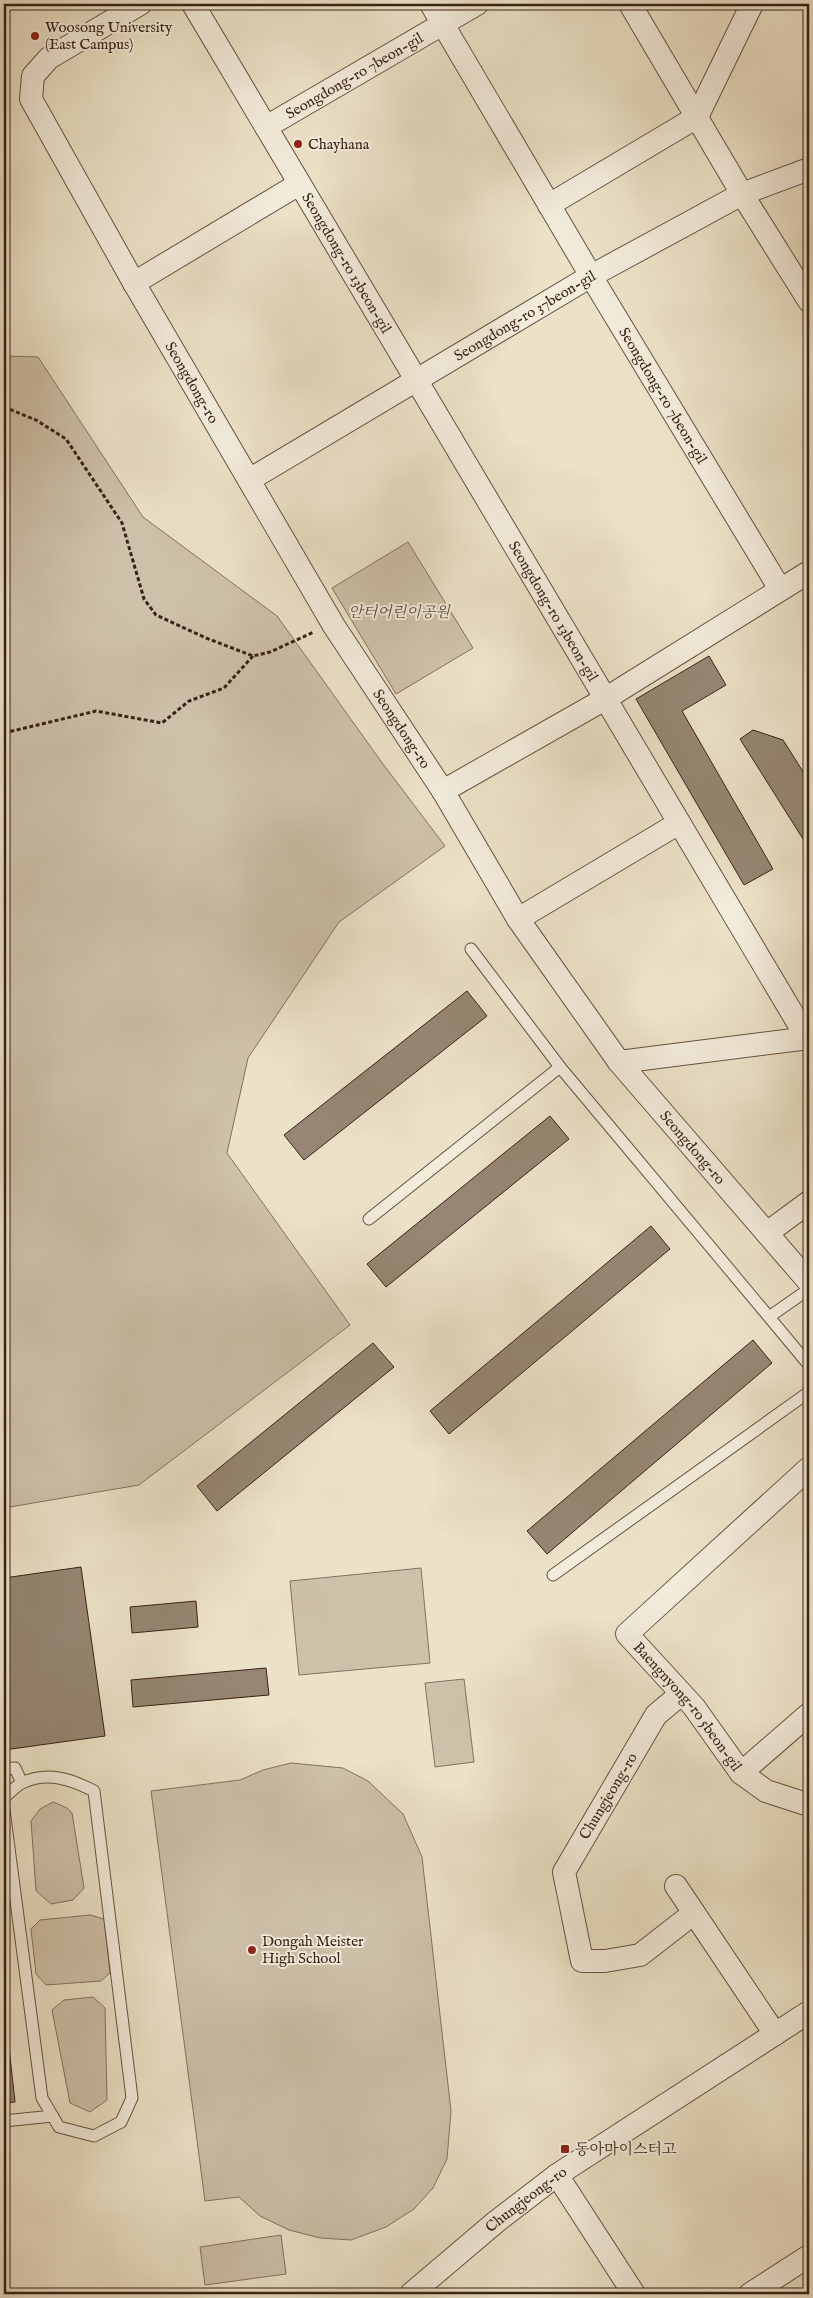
<svg xmlns="http://www.w3.org/2000/svg" width="813" height="2298" font-family="'IM FELL English','Noto Serif KR',serif">
<style>
.green{fill:#cec1aa;stroke:#847260}
.building{fill:#968673;stroke:#392216}
.lines{fill:none;stroke-linecap:round;stroke-linejoin:round}
.service-casing{stroke:#665242;stroke-width:13}
.minor-casing{stroke:#665242;stroke-width:24}
.path{stroke:#392216;stroke-width:3;stroke-dasharray:4 2.5;stroke-linecap:butt}
.service{stroke:#f3ecdb;stroke-width:11}
.minor{stroke:#f3ecdb;stroke-width:22}
.poi-dot{fill:#8f2418;stroke:#f3ecdb;stroke-width:2}
.labels{text-anchor:middle;stroke-width:4;stroke-linejoin:round;paint-order:stroke}
.poi-label{font-size:15px;fill:#392216;stroke:#f3ecdb;text-anchor:start}
.street-label{font-size:15px;fill:#392216;stroke:#f3ecdb}
.park-label{font-size:15px;font-style:italic;fill:#5e4a3b;stroke:#f3ecdb}
</style>
<rect width="100%" height="100%" fill="#ece2c8"/>
<filter id="stains"><feTurbulence type="fractalNoise" baseFrequency=".004" numOctaves="4"/><feColorMatrix values="0 0 0 0 .2 0 0 0 0 .09 0 0 0 0 .02 0 0 0 .5 -.17"/></filter>
<radialGradient id="worn" r=".72"><stop offset=".6" stop-color="#630" stop-opacity="0"/><stop offset="1" stop-color="#630" stop-opacity=".3"/></radialGradient>
<path class="green" d="M4,356L38,357L143,517L277,616L380,760L445,846L339,922L248,1058L227,1153L350,1325L139,1485L4,1508Z
M408,542L473,648L396,694L332,588Z
M421,1568L430,1663L299,1675L290,1581Z
M464,1679L474,1762L435,1767L425,1683Z
M291,1763L343,1768L368,1781L403,1814L422,1857L451,2111L447,2159L433,2188L414,2209L386,2227L351,2240L320,2238L289,2230L260,2216L239,2197L205,2201L151,1791L240,1780L263,1770Z
M53,1802L67,1808L72,1813L84,1888L73,1900L51,1904L36,1891L31,1821L40,1809Z
M90,1915L104,1919L110,1973L101,1981L46,1985L36,1974L31,1929L40,1920Z
M93,1997L105,2008L107,2100L90,2112L70,2103L52,2010L64,2000Z
M281,2235L286,2274L205,2285L200,2247Z"/>
<path class="building" d="M709,656L726,685L682,711L773,869L744,885L636,699Z
M753,730L783,740L809,781V835L803,839L740,739Z
M467,991L487,1016L304,1160L284,1135Z
M550,1116L569,1139L386,1287L367,1264Z
M651,1226L670,1249L449,1434L430,1411Z
M753,1340L772,1363L547,1554L527,1531Z
M373,1343L394,1367L217,1511L197,1486Z
M81,1567L105,1736L4,1750V1578Z
M196,1601L198,1627L132,1633L130,1607Z
M266,1668L269,1695L133,1707L131,1680Z
M4,2002L15,2102L4,2103Z"/>
<g class="lines">
<g class="service-casing">
<path id="service" d="M471,949L560,1067L769,1317L809,1289
M369,1219L560,1067
M769,1317L809,1365
M553,1575L809,1392
M4,1769L15,1768L22,1783
M4,1798C9,1793 16,1786 22,1783C47,1771 71,1779 94,1791L132,2098L121,2122L94,2136L59,2127L42,2098L4,1810
M4,2121L53,2116"/>
</g>
<g class="minor-casing">
<g id="minor">
<path id="s1" d="M140,4L49,58L33,76L31,99L134,283L334,626L443,791L518,919L619,1062L809,1282"/>
<path id="s2" d="M193,4L807,1038"/>
<path id="s3" d="M431,4L591,276L780,589"/>
<path d="M630,4L742,194L809,301"/>
<path id="s4" d="M266,127L477,4"/>
<path d="M549,205L697,117L752,4"/>
<path d="M134,283L299,184"/>
<path id="s5" d="M249,480L591,276L742,194L809,169"/>
<path d="M443,791L605,699L809,572"/>
<path d="M518,919L679,823"/>
<path d="M619,1062L809,1038"/>
<path d="M767,1233L809,1202"/>
<path id="s6" d="M809,1468L627,1634L694,1707L741,1773L766,1791L809,1805"/>
<path d="M681,1694L656,1715L564,1872L582,1961H605L640,1955L694,1913"/>
<path d="M741,1773L809,1714"/>
<path d="M676,1886L775,2034"/>
<path d="M557,2175L634,2294"/>
<path id="s7" d="M411,2294L497,2221L557,2175L809,2012"/>
<path d="M750,2294L809,2256"/>
</g>
</g>
<path class="path" d="M4,407L36,420L66,439L122,523L144,599L156,615L206,638L253,656L270,652L314,632
M4,733L96,711L162,723L189,701L224,688L253,656"/>
<use href="#service" class="service"/>
<use href="#minor" class="minor"/>
</g>
<g class="poi-dot">
<circle cx="35" cy="36" r="5"/>
<circle cx="298" cy="144" r="5"/>
<circle cx="252" cy="1950" r="5"/>
<rect x="560" y="2144" width="10" height="10" rx="2.5"/>
</g>
<g class="labels">
<g class="poi-label">
<text x="45" y="32">Woosong University<tspan x="45" dy="17">(East Campus)</tspan></text>
<text x="308" y="149">Chayhana</text>
<text x="262" y="1946">Dongah Meister<tspan x="262" dy="17">High School</tspan></text>
<text x="575" y="2154">동아마이스터고</text>
</g>
<g class="street-label">
<text dy="5" stroke="none"><textPath href="#s4" startOffset="102">Seongdong-ro 7beon-gil</textPath></text>
<text dy="5" stroke="none"><textPath href="#s2" startOffset="301">Seongdong-ro 13beon-gil</textPath></text>
<text dy="5" stroke="none"><textPath href="#s5" startOffset="321">Seongdong-ro 37beon-gil</textPath></text>
<text dy="5" stroke="none"><textPath href="#s1" startOffset="479">Seongdong-ro</textPath></text>
<text dy="5" stroke="none"><textPath href="#s3" startOffset="455">Seongdong-ro 7beon-gil</textPath></text>
<text dy="5" stroke="none"><textPath href="#s2" startOffset="706">Seongdong-ro 13beon-gil</textPath></text>
<text dy="5" stroke="none"><textPath href="#s1" startOffset="884">Seongdong-ro</textPath></text>
<text dy="5" stroke="none"><textPath href="#s1" startOffset="1395">Seongdong-ro</textPath></text>
<text dy="5" stroke="none"><textPath href="#s6" startOffset="341">Baengnyong-ro 5beon-gil</textPath></text>
<text transform="translate(608 1796) rotate(-59)" y="5">Chungjeong-ro</text>
<text dy="5" stroke="none"><textPath href="#s7" startOffset="149">Chungjeong-ro</textPath></text>
</g>
<g class="park-label">
<text x="399" y="617">안터어린이공원</text>
</g>
</g>
<rect width="813" height="2298" fill="none" stroke="#ece2c8" stroke-width="20"/>
<rect x="5" y="5" width="803" height="2288" fill="none" stroke="#392216" stroke-width="2.5"/>
<rect x="10" y="10" width="793" height="2278" fill="none" stroke="#392216"/>
<rect width="100%" height="100%" filter="url(#stains)"/>
<rect width="100%" height="100%" fill="url(#worn)"/>
</svg>
